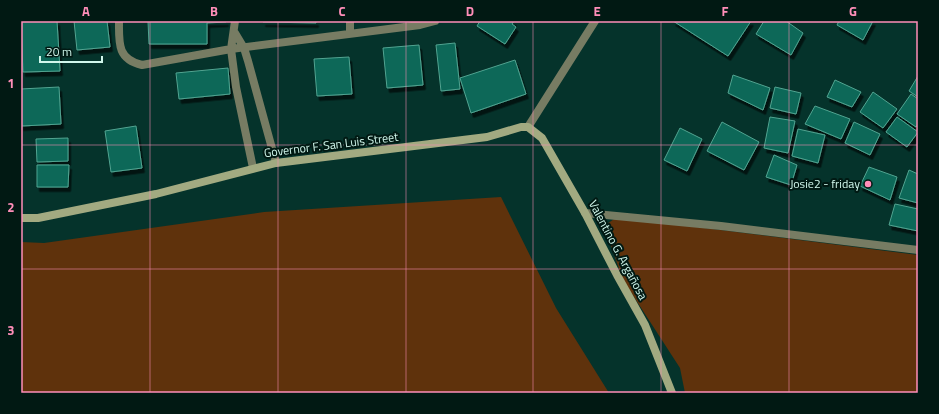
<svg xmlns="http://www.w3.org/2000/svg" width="939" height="414" font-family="'Titillium Web',sans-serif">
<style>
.green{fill:#5f320c}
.building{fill:#076858;stroke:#53a491;filter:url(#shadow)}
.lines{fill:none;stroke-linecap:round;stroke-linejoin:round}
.street{stroke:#777c63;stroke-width:8}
.secondary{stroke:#a2aa81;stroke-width:8}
.grid{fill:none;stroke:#ff8eb9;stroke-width:1;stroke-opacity:0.55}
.poi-dot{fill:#ff8eb9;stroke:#011913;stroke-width:1.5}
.labels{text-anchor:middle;stroke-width:4;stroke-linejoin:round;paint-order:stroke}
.street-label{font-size:12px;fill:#d1f7ec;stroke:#011913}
.poi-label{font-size:12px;fill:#d1f7ec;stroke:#011913;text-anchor:end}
.neatline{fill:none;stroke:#ff8eb9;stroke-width:1.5}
.grid-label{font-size:13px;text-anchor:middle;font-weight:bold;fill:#ff8eb9}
</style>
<defs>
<filter id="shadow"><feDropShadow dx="2.5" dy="4.5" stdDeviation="0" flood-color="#0009"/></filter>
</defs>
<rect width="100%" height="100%" fill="#05332b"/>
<path class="green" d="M501,197L556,308L609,393H21V242L44,243L264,212Z
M617,217L918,255V393H685L680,368L623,280L604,226Z"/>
<path class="building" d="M21,21H57L60,71L23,72Z
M74,21H107L110,47L77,50Z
M148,21H226V22L207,23V44H149Z
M263,21H316V23L263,22Z
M480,21H514L512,24L516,27L505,44L477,26Z
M673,21H751L728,56Z
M764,21H786L803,33L791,55L756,34Z
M839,21H873L863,40L837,25Z
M455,43L460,89L441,91L436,45Z
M419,45L423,85L387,88L383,48Z
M349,57L352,94L317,96L314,59Z
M515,60L526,94L471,113L460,78Z
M228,68L230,94L179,99L176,73Z
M733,75L770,88L763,110L728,93Z
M918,76V97L909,91Z
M835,80L861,92L852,107L827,97Z
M59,87L61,124L21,126V89Z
M775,87L801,93L796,114L770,108Z
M873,92L897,109L883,128L860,112Z
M911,94L918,99V124L916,127L897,114Z
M815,106L850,119L841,139L805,124Z
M770,117L795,121L788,153L764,148Z
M897,117L918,132L907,147L886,132Z
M722,122L759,142L744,170L707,151Z
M854,122L880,134L870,155L845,143Z
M136,126L142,168L111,172L105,131Z
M680,128L702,139L687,171L664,160Z
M798,129L825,135L818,163L792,156Z
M68,138V161L37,162L36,139Z
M774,155L797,165L791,185L766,177Z
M37,165H69L68,187H37Z
M869,167L897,177L890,200L860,186Z
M909,170L918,174V203L899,198Z
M895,204L918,209V231L889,225Z"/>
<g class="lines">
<path class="street" d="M119,21C119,43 117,59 142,65L231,49L420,25L435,21
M235,21L231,49L236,87L253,168
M350,21V33
M235,33L244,48L248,61L276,163
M528,127L595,21
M585,213L721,226L918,250"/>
<path class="secondary" d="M21,218H38L156,194L276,163L487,137L521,127H528L542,138L585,213L617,275L645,325L672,393"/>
</g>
<path class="grid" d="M150,21V393M278,21V393M406,21V393M533,21V393M661,21V393M789,21V393M21,145H918M21,269H918"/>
<circle class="poi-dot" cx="868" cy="184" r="4"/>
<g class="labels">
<g class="street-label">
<text transform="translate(331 145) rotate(-7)" y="4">Governor F. San Luis Street</text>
<text transform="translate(618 250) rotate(62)" y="4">Valentino G. Argañosa</text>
</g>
<g class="poi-label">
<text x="860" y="188">Josie2 - friday</text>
</g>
</g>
<rect width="939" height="414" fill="none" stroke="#011913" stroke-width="44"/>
<path d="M40 56v6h62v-6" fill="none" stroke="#d1f7ec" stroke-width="2"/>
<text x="46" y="56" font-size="12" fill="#d1f7ec" stroke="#011913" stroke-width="3" paint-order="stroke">20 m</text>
<rect x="22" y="22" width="895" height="370" class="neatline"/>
<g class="grid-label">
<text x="86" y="16">A</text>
<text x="214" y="16">B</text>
<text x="342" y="16">C</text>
<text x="470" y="16">D</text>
<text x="597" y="16">E</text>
<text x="725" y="16">F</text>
<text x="853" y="16">G</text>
<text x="11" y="88">1</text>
<text x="11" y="212">2</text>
<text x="11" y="335">3</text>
</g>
</svg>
